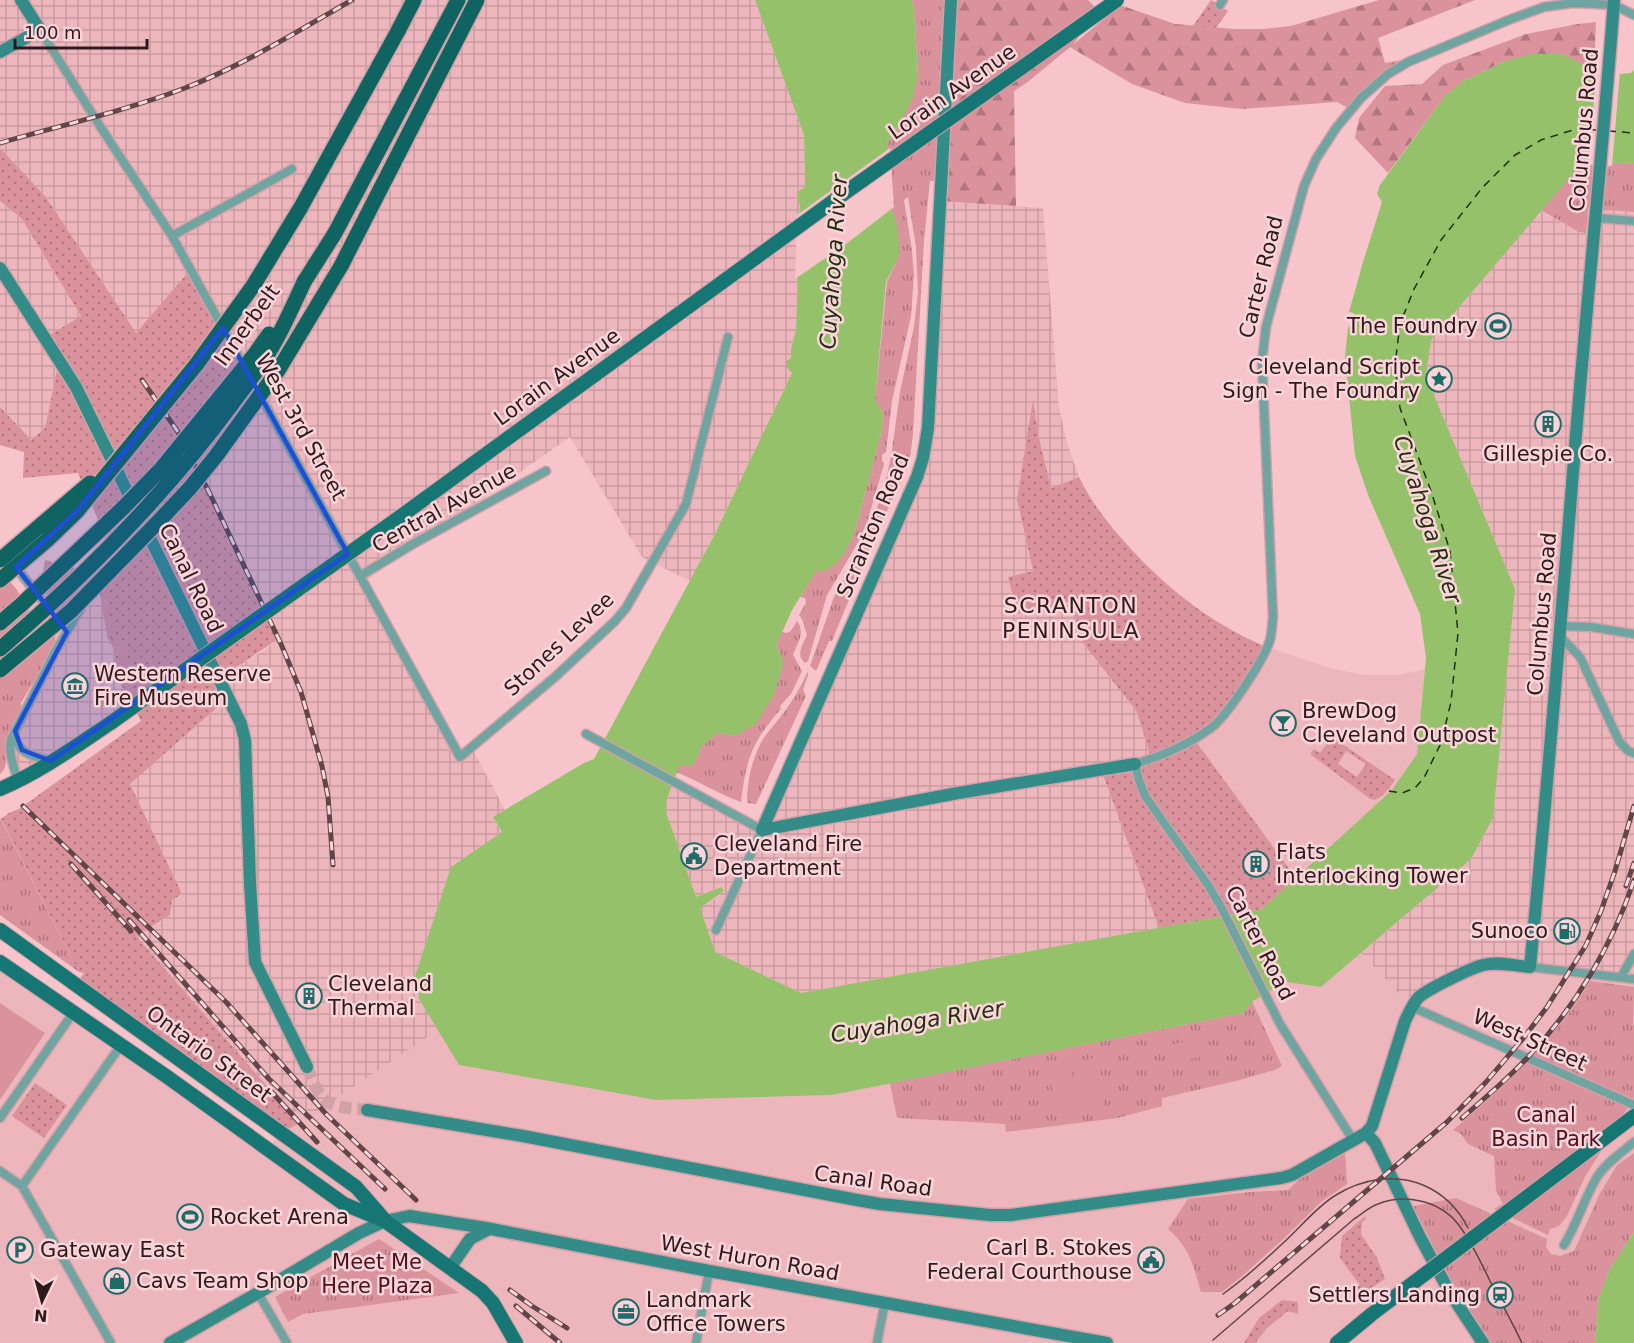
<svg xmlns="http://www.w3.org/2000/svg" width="1634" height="1343" font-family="'DejaVu Sans',sans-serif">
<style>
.built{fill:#edb5bc}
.industrial{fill:url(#industrial-grid)}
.grass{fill:url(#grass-dots);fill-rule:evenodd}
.forest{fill:url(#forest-firs)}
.park{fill:url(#park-tufts)}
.pitch{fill:#da929c}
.water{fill:#96c16b}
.pier{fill:#f6c4ca}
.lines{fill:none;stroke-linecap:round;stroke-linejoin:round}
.ferry{stroke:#21310e;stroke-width:1.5;stroke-dasharray:8 6;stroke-linecap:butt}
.secondary-tunnel{stroke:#cea2a7;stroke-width:12;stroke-dasharray:12 6;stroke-linecap:butt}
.street-casing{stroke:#cea2a7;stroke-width:11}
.secondary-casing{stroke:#cea2a7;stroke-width:15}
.primary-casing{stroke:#cea2a7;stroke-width:16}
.highway-casing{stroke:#cea2a7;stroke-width:18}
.street{stroke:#70a4a0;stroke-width:8}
.secondary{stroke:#338c87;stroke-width:12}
.primary{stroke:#157673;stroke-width:14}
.highway{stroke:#0f6360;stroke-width:15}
.tram{stroke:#604549;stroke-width:1.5}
.rail-casing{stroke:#604549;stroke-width:5}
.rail{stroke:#fcd4d9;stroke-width:3;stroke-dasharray:9;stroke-linecap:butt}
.primary-bridge-casing{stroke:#cea2a7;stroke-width:16;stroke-linecap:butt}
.highway-bridge-casing{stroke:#cea2a7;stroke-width:18;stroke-linecap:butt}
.primary-bridge{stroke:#157673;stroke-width:14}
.highway-bridge{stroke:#0f6360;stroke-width:15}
.marked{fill:#1d4ed8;fill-opacity:0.2;stroke:#1d4ed8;stroke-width:4.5;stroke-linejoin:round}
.labels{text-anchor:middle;stroke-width:5;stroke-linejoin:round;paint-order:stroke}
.street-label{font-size:21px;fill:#2c1a1d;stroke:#fcd4d9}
.poi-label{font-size:21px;fill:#2c1a1d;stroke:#fcd4d9;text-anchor:start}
.park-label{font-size:21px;fill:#4c0f1e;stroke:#fcd4d9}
.water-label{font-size:22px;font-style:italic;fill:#21310e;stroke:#fcd4d9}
.neighbourhood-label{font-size:22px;letter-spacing:1.5px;fill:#2c1a1d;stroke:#fcd4d9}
</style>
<defs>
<pattern id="industrial-grid" width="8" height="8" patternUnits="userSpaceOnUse" patternTransform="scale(1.5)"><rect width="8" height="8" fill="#edb5bc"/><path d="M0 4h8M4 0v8" fill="none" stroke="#cb9ba1"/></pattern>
<pattern id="grass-dots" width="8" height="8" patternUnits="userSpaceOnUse" patternTransform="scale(1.5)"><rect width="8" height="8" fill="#da929c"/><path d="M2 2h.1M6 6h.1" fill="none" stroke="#b1767f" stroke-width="1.8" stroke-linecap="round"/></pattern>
<pattern id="forest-firs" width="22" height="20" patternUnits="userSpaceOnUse" patternTransform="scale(1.5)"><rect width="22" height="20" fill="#da929c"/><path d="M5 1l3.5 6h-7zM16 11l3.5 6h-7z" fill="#b1767f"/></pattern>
<pattern id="park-tufts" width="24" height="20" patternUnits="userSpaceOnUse" patternTransform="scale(1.5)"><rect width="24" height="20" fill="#da929c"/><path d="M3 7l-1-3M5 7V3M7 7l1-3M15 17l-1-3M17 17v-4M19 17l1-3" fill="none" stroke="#b1767f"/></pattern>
</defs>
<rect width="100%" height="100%" fill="#f6c4ca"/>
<path class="built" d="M1267,647L1330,668L1364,675H1400L1425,669L1417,755L1393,790L1296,878L1193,739Z
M1361,953L1412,1007L1482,965L1634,979V1153L1617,1165L1600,1193L1574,1251L1560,1257L1551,1254L1546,1247L1456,1198L1405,1207L1483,1343H0V962L267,1149L282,1133L438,1030L459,1065L656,1100L832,1095L890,1083L897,1118L1006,1124V1132L1240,1080L1275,1070L1282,1066L1252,1001L1286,982L1321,987Z"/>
<path class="industrial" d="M0,0H755L804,135L805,182L804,188L797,192V198L800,205L796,330L791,349L792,373L715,534L690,581L642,557L570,437L364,582L460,757L472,748L505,810L493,818L502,832L451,868L415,976L419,999L438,1030L299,1123L136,936L170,915L172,900L182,894L130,784L228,698L219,679L267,648L278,639L201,476L190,270L136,334L45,196L0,148Z
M0,201L22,219L81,316L59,360L45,428L31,440L0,407Z
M940,201L1043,208L1059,408L1067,443L1079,477L1051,489L1038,434L1033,403L1017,499L1033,571L1008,577L1072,601L1080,639L1137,712L1151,759L1101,769L1159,928L801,993L715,952L699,908L713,900L724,891L720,887L696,897L667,815L666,801L673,780L761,829L923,458Z
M1587,208L1634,212V979L1482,965L1412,1007L1361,953L1471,859L1493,818L1515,589L1426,376L1431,340L1541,210L1579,232L1586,233Z
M102,580L118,679L134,707L18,781L11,757L15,731L56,651L50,630Z"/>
<path class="grass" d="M1211,0L1228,11L1216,28L1193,26Z
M0,148L45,196L136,333L191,269L260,394L201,476L278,639L219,679L228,698L130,784L182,894L172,900L170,915L136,936L299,1123L282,1133L76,984L84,973L79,972L1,819L9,813L19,809L141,721L118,679L102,580L117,564L78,473L23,478L24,452L0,445V407L31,440L45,428L59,360L45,338L81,316L22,219L0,201Z
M1033,400L1038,434L1051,488L1079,477C1092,504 1110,526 1130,548C1169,590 1213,625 1267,647L1222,716L1194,739L1296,878L1262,909L1159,928L1101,769L1151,759L1137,712L1080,639L1072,601L1018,614L1008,577L1033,571L1017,499Z
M1332,737L1395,780C1389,788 1384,796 1375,800L1369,798L1310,754L1314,749L1320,753ZM1346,751L1366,764L1357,777L1338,764Z
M35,1083L67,1105L44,1138L12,1116Z
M1365,1216L1366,1219L1362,1222L1361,1234L1377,1258L1385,1279L1359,1296L1354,1290L1360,1285L1340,1258L1342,1236Z
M1282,1300L1298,1302V1314L1288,1311L1267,1328L1255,1343H1244L1259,1318Z"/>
<path class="forest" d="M951,0H1088L1098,10L1073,45L1120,5L1175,24L1234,29H1264L1291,26L1379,0H1475L1378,38L1385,63L1408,59L1375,87L1346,107L1337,102L1242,109L1185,103L1132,84L1070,47L1029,81L1014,91L1016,206L940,201Z
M1596,22L1594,70L1562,54L1508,60L1463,81L1445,96L1388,173L1355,138L1359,118L1385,86L1422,84L1443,65L1526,34L1578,24Z"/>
<path class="park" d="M912,0H951L941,181H930L924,241L913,434L910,458L903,477L873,541L832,641H829L816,671L810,666L834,597L854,560L872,523L885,484L891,457L900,392L914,327L918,293L916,247L908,197L904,200L912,251L914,274L911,316L892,401L886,452L882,455V460L884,464L868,519L860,539L827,595L808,661L805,663C795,655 803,644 807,635L802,619L799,615L806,603L805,598L800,597L817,569L851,540L856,528L882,430L883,413L875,400L887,282L897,261L891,209L887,144L899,126L918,76L914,9Z
M1589,161L1634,164V212L1588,208L1586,233L1579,232L1541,210L1577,169Z
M45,560L87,571L101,568L115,576L105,600L115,641L128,654V673L107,637L97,576L61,621L41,584Z
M0,569L17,590L26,606L45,631L54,634L56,644L34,685L31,686L21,703L22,710C17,720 8,730 6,741C4,753 10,766 0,774Z
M797,621C806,633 797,643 793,655L802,671L791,694L780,706L781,709C752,741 746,760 741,802C719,794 698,781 676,772L680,764L695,763L702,746L718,733L735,736L781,654L776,646L782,632L787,633L791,631Z
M808,671V675L803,690L806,696L756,804L747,803C747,781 752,758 763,739C768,732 773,726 778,720C790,705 800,689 808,671Z
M0,818L79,972L0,915Z
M1590,981L1634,987L1633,1025L1634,1026V1097L1585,1177L1567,1216L1559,1226L1550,1229L1548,1235L1494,1209L1503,1204L1496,1190L1494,1156L1468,1144L1461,1134L1453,1130C1505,1086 1555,1040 1590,981Z
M1252,1001L1282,1066L1275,1070L1240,1080L1162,1098V1106L1118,1118L1006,1132L1005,1124L897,1118L890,1083L1244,1013Z
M1345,1153L1347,1184L1322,1201L1281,1241L1241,1277L1222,1292H1201C1193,1265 1190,1248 1168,1229L1188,1199L1250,1192L1288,1190L1302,1177Z
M1634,1153V1232L1610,1269L1599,1298L1595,1343H1490L1451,1282L1413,1206L1456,1198L1547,1239L1546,1247L1551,1254L1560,1256L1574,1251L1600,1193L1617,1165Z
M379,1239L459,1293L303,1314L288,1322L275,1297Z"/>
<path class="pitch" d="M0,1003L45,1033L0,1100Z
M1201,1038L1205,1056L1173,1062L1170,1045Z
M1094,1058L1103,1107L1081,1111L1072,1062Z
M1070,1064L1079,1110L1057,1114L1048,1068Z
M375,1269L377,1287L345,1291L343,1272Z"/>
<path class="water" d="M755,0H912L914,9L918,76L913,98L899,126L887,144L891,208L896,219L900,251L897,261L886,282L875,400L883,413L882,430L856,528C849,545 841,567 821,572L817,570L792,610L776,646L781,654L783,663L775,693L755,725L735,736L718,733L702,746L695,763L690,766L680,765L666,801L667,815L696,897L721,887L724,891L700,908L715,952L801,993L1262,909L1392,790L1417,754L1426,658L1420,614L1368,495L1355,456L1345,356L1348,329L1354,313L1349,312L1363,262L1382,202L1377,194L1380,185L1445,96L1463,81L1508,60L1533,54H1562L1597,71L1620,74L1631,73L1634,70V164L1589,161L1577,169L1431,340L1426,376L1515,589L1493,818L1471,859L1321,987L1286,982L1253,1001L1244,1013L832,1095L656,1100L459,1065L419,999L415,976L451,867L502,832L493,817L584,763L594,759L715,534L792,373L786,366L787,361L791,358V349L796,330L800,205L797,198V192L804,188L805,182L804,135Z
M1634,1232V1343H1595L1599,1298L1610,1269Z"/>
<path class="pier" d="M1597,68L1620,71L1612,166L1588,165Z
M890,148L894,207L846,244L795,279L797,215Z"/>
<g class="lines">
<path class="ferry" d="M1608,131L1634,133
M1389,791L1402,793L1415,788L1424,778L1441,743L1451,702L1458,633L1450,551L1431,491L1400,408L1395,365L1400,324L1414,289L1441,240L1482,188L1515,155L1541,140L1576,129L1597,130"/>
<path class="secondary-tunnel" d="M307,1067C311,1076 315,1089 322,1097C331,1109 353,1108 367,1110"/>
<g class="street-casing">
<path id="street" d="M1220,5L1223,0
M40,30L103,131L172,236L460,757L555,677L615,621L626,608L686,504L728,337
M1597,218L1634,221
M172,236L292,169
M14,565L60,623
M360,576L413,544L546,471
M1561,626L1591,627L1634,634
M1560,636L1580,657L1619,741L1628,751L1634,753
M15,734C16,754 35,757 51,761
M586,734L762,830L716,930
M18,781C14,767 8,753 11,739L56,650L81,608
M1530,967L1634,979
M1621,977L1634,954
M1412,1007L1634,1105
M0,1118L73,1013
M1353,1140L1280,1024L1221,907L1208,885L1145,796L1139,780L1135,764C1162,756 1188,745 1211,728C1227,716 1264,660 1270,640C1272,632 1272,624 1273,617L1262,361L1266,327L1304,186L1316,159L1336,128L1361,98L1388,74L1408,62L1511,19L1544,7L1573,3L1614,5L1634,15
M0,1171L22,1186L111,1343
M22,1186L121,1045
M1564,1245C1577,1224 1584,1199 1597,1177C1606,1163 1621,1153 1634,1142
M258,1293L287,1343
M696,1343L709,1271
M877,1343L885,1302"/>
</g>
<g class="secondary-casing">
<path id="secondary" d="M0,52L40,30L21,0
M0,268L76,387L241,724L245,740L250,883L255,962L307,1067
M762,830L917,477L923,458L928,428L951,0
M762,830L958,793L1135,764
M367,1110L523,1136L857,1200L880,1204L990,1215H1011L1281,1178L1292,1175L1366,1133L1372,1126L1405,1021C1409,1013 1413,1003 1419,997C1428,989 1471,968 1483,965C1498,961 1515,966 1530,967C1547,794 1561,621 1575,447C1587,298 1603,149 1614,0
M1366,1133L1375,1143L1420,1237L1450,1293L1483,1343
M450,1268L470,1239L489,1229
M170,1343L258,1293L359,1233L385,1221L409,1216L486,1228L709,1271L1107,1343"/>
</g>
<g class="primary-casing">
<path id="primary" d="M0,789C40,772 76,746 112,722
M0,930L356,1187L384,1219
M0,962L166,1076L344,1204L385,1221L482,1291L493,1303L516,1343
M1337,1343L1372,1314"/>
</g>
<g class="highway-casing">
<path id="highway" d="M398,31L414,0
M304,282L335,233L458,0"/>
</g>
<use href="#street" class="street"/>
<use href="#secondary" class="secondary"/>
<use href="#primary" class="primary"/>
<use href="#highway" class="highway"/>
<path class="tram" d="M1223,1294C1244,1279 1263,1262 1282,1244C1300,1228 1316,1207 1336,1195C1362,1179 1395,1173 1423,1185C1444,1194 1458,1208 1468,1228
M1213,1340L1354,1219C1362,1214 1369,1207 1378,1204C1405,1193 1440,1201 1458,1224C1471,1241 1481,1262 1490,1281C1501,1302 1512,1322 1522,1343"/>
<g class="rail-casing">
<path id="rail" d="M0,143C62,125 125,111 185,88C244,65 298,31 352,0
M142,380L178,432L210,494L281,644L301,692L322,766L328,797L333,865
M23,806L226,1002L327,1115L416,1200
M71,864L131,931
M1626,886L1634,863
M129,920L269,1079L385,1189
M269,1089L317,1142
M1462,1118C1485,1098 1509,1078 1529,1056C1576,1006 1613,944 1634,880
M510,1290L532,1306L567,1328
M516,1306L560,1343
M1218,1315L1235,1303L1447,1122L1486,1082L1525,1036L1547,1007L1586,945L1601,911L1615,871L1634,806"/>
</g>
<use href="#rail" class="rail"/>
<g class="primary-bridge-casing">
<path id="primary-bridge" d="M112,722L397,519L846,192L1117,0
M1372,1314L1634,1116"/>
</g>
<g class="highway-bridge-casing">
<path id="highway-bridge" d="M0,560L90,483
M0,580L47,540L77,511L196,365L253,286L301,207L398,31
M0,623L22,604L124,507L161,469L255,354L269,334
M0,649C87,574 164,496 232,404C242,390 253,377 262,363C279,338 291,310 304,282
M0,670L71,611L158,522L190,488L216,456L279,369L341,266L477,0"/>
</g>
<use href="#primary-bridge" class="primary-bridge"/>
<use href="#highway-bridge" class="highway-bridge"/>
</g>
<path class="marked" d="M223,328L348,554L51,761L22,750L15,731L67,632L16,567L77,511Z"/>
<defs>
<g id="stadium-ring" transform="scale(1.35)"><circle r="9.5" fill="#fcd4d9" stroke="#1f6b67" stroke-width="1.5"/><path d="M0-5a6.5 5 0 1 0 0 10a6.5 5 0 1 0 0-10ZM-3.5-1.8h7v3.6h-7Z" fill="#1f6b67"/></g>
<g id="sight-ring" transform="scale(1.35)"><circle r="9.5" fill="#fcd4d9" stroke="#1f6b67" stroke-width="1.5"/><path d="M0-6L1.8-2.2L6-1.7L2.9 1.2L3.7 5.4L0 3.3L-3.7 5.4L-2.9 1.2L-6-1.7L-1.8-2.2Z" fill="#1f6b67"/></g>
<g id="building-ring" transform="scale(1.35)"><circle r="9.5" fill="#fcd4d9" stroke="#1f6b67" stroke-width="1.5"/><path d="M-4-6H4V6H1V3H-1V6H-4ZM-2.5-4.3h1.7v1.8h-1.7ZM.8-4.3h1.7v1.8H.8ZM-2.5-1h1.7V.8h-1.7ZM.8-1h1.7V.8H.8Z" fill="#1f6b67"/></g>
<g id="museum-ring" transform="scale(1.35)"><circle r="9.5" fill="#fcd4d9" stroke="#1f6b67" stroke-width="1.5"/><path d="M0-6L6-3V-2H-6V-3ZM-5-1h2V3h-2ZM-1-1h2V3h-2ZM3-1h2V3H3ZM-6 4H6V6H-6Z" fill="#1f6b67"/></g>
<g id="bar-ring" transform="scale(1.35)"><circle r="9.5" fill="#fcd4d9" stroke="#1f6b67" stroke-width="1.5"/><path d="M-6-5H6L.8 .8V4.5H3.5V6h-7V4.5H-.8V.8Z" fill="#1f6b67"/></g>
<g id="civic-ring" transform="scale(1.35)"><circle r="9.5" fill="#fcd4d9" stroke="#1f6b67" stroke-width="1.5"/><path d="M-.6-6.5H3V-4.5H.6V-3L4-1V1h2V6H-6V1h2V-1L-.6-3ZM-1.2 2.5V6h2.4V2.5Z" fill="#1f6b67"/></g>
<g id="fuel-ring" transform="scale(1.35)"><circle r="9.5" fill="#fcd4d9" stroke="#1f6b67" stroke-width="1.5"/><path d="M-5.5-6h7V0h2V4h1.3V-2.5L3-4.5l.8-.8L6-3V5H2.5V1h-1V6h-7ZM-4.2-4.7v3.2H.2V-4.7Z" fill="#1f6b67"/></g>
<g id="parking-ring" transform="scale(1.35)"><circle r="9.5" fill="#fcd4d9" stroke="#1f6b67" stroke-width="1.5"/><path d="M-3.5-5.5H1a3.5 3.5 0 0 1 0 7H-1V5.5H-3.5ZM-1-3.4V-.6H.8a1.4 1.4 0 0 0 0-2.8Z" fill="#1f6b67"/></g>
<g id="shop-ring" transform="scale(1.35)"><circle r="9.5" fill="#fcd4d9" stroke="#1f6b67" stroke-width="1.5"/><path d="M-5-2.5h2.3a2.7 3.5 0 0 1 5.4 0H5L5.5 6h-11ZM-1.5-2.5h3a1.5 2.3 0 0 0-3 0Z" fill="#1f6b67"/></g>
<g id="station-ring" transform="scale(1.35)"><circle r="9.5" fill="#fcd4d9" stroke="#1f6b67" stroke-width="1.5"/><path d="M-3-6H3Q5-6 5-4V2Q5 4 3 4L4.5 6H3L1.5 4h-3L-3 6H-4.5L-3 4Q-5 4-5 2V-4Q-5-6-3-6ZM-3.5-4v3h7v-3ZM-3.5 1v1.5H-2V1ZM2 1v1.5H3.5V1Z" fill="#1f6b67"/></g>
<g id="office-ring" transform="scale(1.35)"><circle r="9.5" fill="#fcd4d9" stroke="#1f6b67" stroke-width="1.5"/><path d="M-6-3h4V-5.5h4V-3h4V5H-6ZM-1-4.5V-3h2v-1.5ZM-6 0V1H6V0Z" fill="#1f6b67"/></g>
</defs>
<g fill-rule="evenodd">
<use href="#stadium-ring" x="1498" y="326"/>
<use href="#sight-ring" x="1439" y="379"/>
<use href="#building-ring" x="1548" y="424"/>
<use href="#museum-ring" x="75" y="686"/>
<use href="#bar-ring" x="1283" y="723"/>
<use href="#civic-ring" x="694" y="856"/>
<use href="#building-ring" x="1256" y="864"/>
<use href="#fuel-ring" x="1567" y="931"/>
<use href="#building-ring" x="309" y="996"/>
<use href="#stadium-ring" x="190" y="1217"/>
<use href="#parking-ring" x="20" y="1250"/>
<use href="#civic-ring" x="1151" y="1260"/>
<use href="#shop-ring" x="117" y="1281"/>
<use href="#station-ring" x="1500" y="1295"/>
<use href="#office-ring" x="626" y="1312"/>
</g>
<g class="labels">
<g class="street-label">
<text transform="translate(952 92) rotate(-35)" y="7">Lorain Avenue</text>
<text transform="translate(1584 130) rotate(-85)" y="7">Columbus Road</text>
<text transform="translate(1261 277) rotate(-76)" y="7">Carter Road</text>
<text transform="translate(247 325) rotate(-54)" y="7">Innerbelt</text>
<text transform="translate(557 377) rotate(-36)" y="7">Lorain Avenue</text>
<text transform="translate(301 427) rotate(61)" y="7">West 3rd Street</text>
<text transform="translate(444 508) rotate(-29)" y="7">Central Avenue</text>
<text transform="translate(873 526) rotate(-67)" y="7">Scranton Road</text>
<text transform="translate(191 578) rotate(64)" y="7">Canal Road</text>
<text transform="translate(1542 614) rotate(-85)" y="7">Columbus Road</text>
<text transform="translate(559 644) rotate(-43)" y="7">Stones Levee</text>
<text transform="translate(1260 943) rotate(63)" y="7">Carter Road</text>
<text transform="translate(1530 1040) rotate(24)" y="7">West Street</text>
<text transform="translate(209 1054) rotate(36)" y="7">Ontario Street</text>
<text transform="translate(873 1181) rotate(8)" y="7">Canal Road</text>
<text transform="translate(750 1258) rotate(10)" y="7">West Huron Road</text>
</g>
<g class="poi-label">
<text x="1478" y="333" text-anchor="end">The Foundry</text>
<text x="1420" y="374" text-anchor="end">Cleveland Script<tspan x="1420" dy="24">Sign - The Foundry</tspan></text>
<text x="1548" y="461" text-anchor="middle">Gillespie Co.</text>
<text x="94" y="681">Western Reserve<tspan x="94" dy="24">Fire Museum</tspan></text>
<text x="1302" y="718">BrewDog<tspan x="1302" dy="24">Cleveland Outpost</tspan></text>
<text x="714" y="851">Cleveland Fire<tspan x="714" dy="24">Department</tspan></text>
<text x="1276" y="859">Flats<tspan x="1276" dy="24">Interlocking Tower</tspan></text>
<text x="1548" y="938" text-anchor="end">Sunoco</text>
<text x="328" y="991">Cleveland<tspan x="328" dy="24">Thermal</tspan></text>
<text x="210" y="1224">Rocket Arena</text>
<text x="1132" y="1255" text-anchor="end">Carl B. Stokes<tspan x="1132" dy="24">Federal Courthouse</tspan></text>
<text x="40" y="1257">Gateway East</text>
<text x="136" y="1288">Cavs Team Shop</text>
<text x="1480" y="1302" text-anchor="end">Settlers Landing</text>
<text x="646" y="1307">Landmark<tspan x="646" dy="24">Office Towers</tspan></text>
</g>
<g class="park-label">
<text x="1546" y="1122">Canal<tspan x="1546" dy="24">Basin Park</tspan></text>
<text x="377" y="1269">Meet Me<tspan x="377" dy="24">Here Plaza</tspan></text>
</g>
<g class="water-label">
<text transform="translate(833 262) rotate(-86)" y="8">Cuyahoga River</text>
<text transform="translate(1428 519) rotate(72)" y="8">Cuyahoga River</text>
<text transform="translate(917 1021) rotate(-9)" y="8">Cuyahoga River</text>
</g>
<g class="neighbourhood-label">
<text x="1071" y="613">SCRANTON<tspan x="1071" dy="25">PENINSULA</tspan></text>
</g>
</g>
<g transform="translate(42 1301) rotate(185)" stroke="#fcd4d9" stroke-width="4.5" paint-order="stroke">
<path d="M0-4.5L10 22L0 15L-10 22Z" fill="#2c1a1d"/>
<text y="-9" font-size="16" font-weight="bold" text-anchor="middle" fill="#2c1a1d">N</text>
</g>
<path d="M15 39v9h132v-9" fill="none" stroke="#2c1a1d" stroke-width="3"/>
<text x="24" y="39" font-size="18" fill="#2c1a1d" stroke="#fcd4d9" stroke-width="4.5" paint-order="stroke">100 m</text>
</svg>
